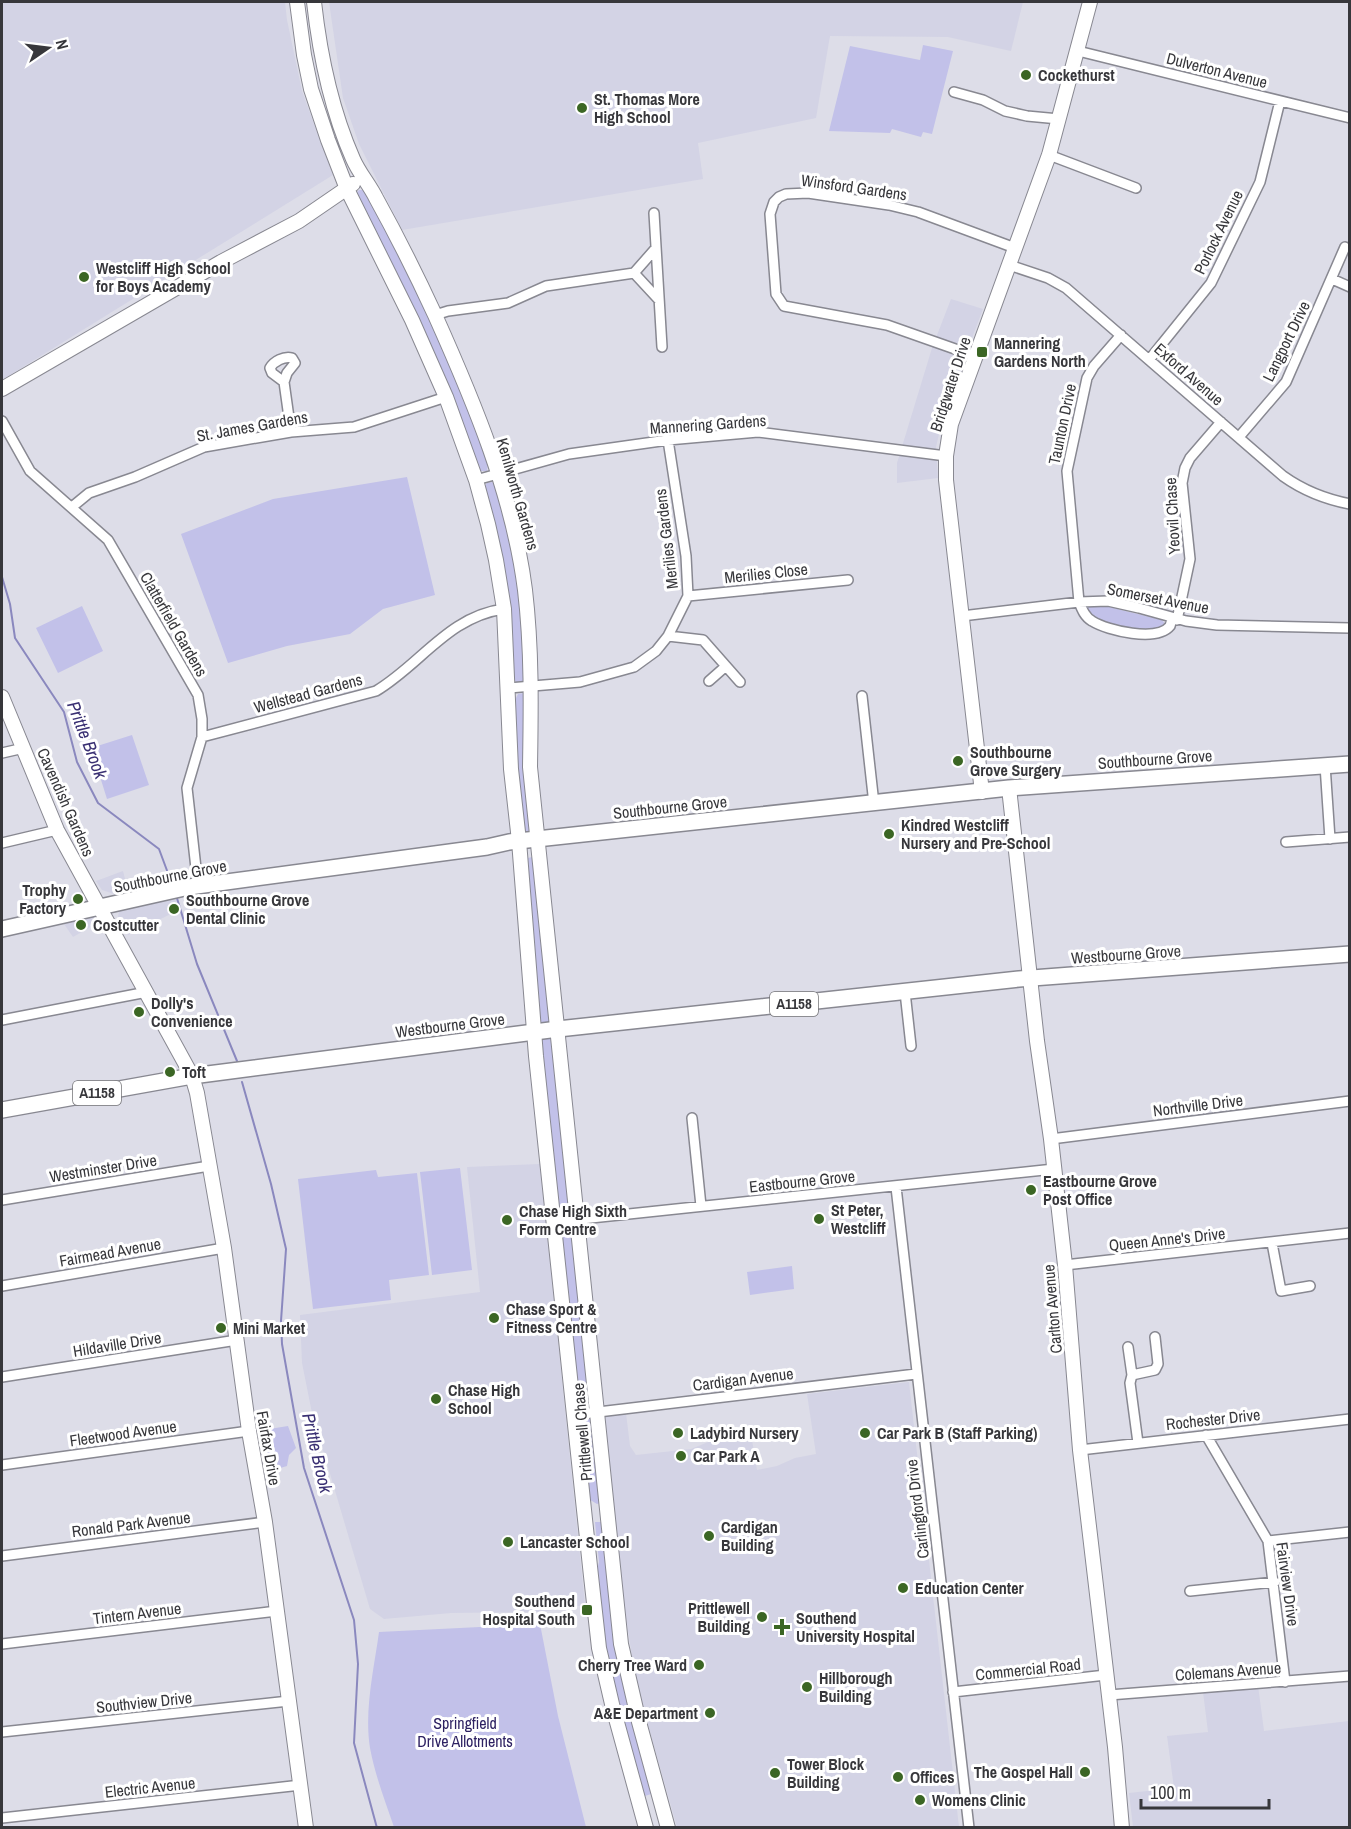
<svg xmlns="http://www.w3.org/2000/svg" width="1351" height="1829" font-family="'Archivo Narrow',sans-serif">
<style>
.built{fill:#d3d3e5}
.green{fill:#c2c1e9}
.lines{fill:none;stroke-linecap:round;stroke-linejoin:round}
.stream{stroke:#8a88be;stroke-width:2}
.street-casing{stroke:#888891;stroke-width:12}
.secondary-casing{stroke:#888891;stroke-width:16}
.primary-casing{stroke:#888891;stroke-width:18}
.street{stroke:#fff;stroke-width:9}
.secondary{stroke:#fff;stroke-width:14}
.primary{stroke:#fff;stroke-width:15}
.poi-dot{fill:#3b6624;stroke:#fff;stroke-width:2}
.labels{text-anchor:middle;stroke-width:6;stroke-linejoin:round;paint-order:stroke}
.shield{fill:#fff;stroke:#737376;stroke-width:1.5}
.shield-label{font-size:15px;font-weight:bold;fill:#37373b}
.street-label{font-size:16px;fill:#37373b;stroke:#fff}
.poi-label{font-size:16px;font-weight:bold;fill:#37373b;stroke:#fff;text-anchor:start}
.park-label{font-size:16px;fill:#2d2162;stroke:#fff}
.water-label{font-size:18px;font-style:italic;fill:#3a3073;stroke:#fff}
</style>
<rect width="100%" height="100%" fill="#dddde8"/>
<path class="built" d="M2,2H285L287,20L302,91L333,175L2,380Z
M329,2H1023L1011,51L948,37L830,36L816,118L698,143L703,179L402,230L359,144L343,98Z
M951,299L983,309L969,346L959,360L944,412L936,447L938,478L897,483V463L932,348Z
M123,871L129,894L120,896L102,890L96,881Z
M176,899L179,910L128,935L118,917L119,911Z
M97,916L101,921L73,937L64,924Z
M540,1164L585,1605L541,1612L451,1613L384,1619L370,1609L312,1413L302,1363L300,1315L480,1292L467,1167Z
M909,1382L959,1827H677L642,1704L633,1663L622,1591L605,1416L626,1413L630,1446L636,1455L691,1449L718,1438L751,1434L757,1470L777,1466L795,1458L816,1454L807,1394Z
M1258,1686L1264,1731L1349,1721V1827H1133L1129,1793L1174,1788L1167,1736L1208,1732L1203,1692Z"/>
<path class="green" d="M923,45L953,51L932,134L923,132L921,137L892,129L890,133L829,131L850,46L920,60Z
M359,190H368L433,323L461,388L488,463L487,471H479L356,193Z
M407,477L435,595L383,609L350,634L287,646L228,663L181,534L273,499Z
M492,482L496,485L519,576L528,680L524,683L516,682L513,678L483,489L487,483Z
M1088,605L1109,607L1162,620L1166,625C1148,641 1108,625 1088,616L1086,608Z
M82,606L103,651L58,673L36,628Z
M524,693L527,697L534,832L526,834L523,831L517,776L515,700L518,694Z
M132,735L149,785L107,799L91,748Z
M536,856L550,1021L546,1027L538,1023L528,858Z
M544,1038H550L553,1047L572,1211L567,1216H561L558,1213L540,1042Z
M460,1168L472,1270L432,1275L420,1172Z
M376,1170L378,1177L417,1173L429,1275L389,1280L391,1300L313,1309L298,1179Z
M568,1227L573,1230L591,1399L587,1405L581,1406L577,1400L559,1233L562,1228Z
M792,1266L794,1289L750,1295L747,1272Z
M590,1418L593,1422L600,1503L597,1504L587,1498L580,1422Z
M288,1426L296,1448L289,1455L287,1466L277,1469L264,1445L263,1430Z
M595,1522H602L612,1608L654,1793L645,1796L639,1787L606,1659L595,1578L599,1562Z
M540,1624L558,1716L586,1827H394C385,1801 375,1775 370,1748C364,1710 374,1669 379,1632Z"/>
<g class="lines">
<path class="stream" d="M2,577L10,604L15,638L64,712L77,762L98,803L159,849L172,884
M176,895L197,964L237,1061
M242,1082L271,1184L286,1249L281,1321L282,1344L304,1468L354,1620L358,1664L354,1743L377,1828"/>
<g class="street-casing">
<path id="street" d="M1078,51L1350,118
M954,92L983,100L1005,111L1027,116L1059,119
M1049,155L1136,188
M654,213L662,347
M1009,265L1048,278L1066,288L1283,476C1304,491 1324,499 1350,504
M634,273L656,248
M1332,279L1350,287
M435,315L448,311L508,303L546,286L634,273L659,300
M1121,335L1094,366L1087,378L1067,471L1079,602C1082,610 1085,617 1092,621C1108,631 1157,642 1170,626L1172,619
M975,356L887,325L784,306L776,294L770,214L774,202L779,197L786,194L808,193L889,205L918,212L1015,248
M1149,360L1211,283L1260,182L1280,101
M284,382L272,373L270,368C274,361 284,356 292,358L295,363L287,373L284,382L291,432
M2,421L30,471L108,540L198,695L202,719V737L187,788L198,886
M1239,437L1286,382L1345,247
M476,480L569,454L668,440L758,432L946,456
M72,507L89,493L135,477L204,447L291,432L354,427L446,397
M688,596L848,580
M962,616L1079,602L1108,601L1139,608L1186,621L1217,625L1350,628
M1177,620L1190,559L1182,483L1185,468L1190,458L1221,422
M668,636L703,640L740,682
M709,681L726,666
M509,688L580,682L634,667L656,651L668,636L688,596L686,556L668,440
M862,696L874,804
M202,737L376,691C420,665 449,616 504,609
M2,753L24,748
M1325,765L1330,839
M1286,842L1350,837
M2,843L57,830
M905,992L911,1046
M2,1020L147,992
M692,1118L701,1206
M1051,1139L1350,1101
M896,1187L969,1828
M2,1200L209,1166
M553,1222L1054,1169
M1272,1243L1281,1291L1310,1286
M1065,1265L1350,1233
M2,1286L224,1248
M1128,1347L1132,1375L1130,1383L1138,1443
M1132,1375L1155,1370L1158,1364L1155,1337
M2,1377L237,1340
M573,1415L916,1374
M1206,1435L1268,1541L1285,1682
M1080,1450L1350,1419
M2,1465L249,1431
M1268,1541L1350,1532
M2,1556L265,1522
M1190,1591L1275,1582
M2,1644L277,1611
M953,1692L1106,1675
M1109,1695L1350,1676
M2,1732L289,1701
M2,1818L301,1785"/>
</g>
<g class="secondary-casing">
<path id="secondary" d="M297,2L304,55L311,89L328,140L347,189L412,320L446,397L476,480L488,524L496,560L504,609L511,769L519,841L536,1056L591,1576L599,1648L612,1704L646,1828
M314,2C320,56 331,109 353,159C359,173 369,184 376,198C397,236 417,276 435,315C474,402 513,495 525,590C532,649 531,708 530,767L621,1644L639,1722L668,1828
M2,389L221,262L299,221L353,184
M2,697L57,830L192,1076L197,1093L224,1248L249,1431L265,1522L306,1828
M1009,788L1037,1041L1051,1139L1065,1265L1080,1450L1115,1747L1122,1828
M982,792L946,480V456L951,424L1049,155L1090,2"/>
</g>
<g class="primary-casing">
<path id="primary" d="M2,929L189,887L487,847L509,842L1009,788L1350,764
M2,1110L192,1076L558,1029L1019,979L1350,954"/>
</g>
<use href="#street" class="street"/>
<use href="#secondary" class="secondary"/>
<use href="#primary" class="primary"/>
</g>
<g class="poi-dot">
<circle cx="1026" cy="75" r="6"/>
<circle cx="582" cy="108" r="6"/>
<circle cx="84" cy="277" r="6"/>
<rect x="976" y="346" width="12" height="12" rx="3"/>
<circle cx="958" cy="761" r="6"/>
<circle cx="889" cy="834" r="6"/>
<circle cx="78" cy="899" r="6"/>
<circle cx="174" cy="909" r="6"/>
<circle cx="81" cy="925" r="6"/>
<circle cx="139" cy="1012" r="6"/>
<circle cx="170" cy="1072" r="6"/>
<circle cx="1031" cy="1190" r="6"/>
<circle cx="819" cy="1219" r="6"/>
<circle cx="507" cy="1220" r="6"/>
<circle cx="494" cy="1318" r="6"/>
<circle cx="221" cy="1328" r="6"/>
<circle cx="436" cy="1399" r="6"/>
<circle cx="678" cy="1433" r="6"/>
<circle cx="865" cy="1433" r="6"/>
<circle cx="681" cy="1456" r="6"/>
<circle cx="709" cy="1536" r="6"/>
<circle cx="508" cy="1542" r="6"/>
<circle cx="903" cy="1588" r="6"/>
<rect x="581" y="1604" width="12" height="12" rx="3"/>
<circle cx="762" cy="1617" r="6"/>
<path d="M779 1618h6v6h6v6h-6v6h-6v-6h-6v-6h6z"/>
<circle cx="699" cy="1665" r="6"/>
<circle cx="807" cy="1687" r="6"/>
<circle cx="710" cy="1713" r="6"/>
<circle cx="1085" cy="1772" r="6"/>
<circle cx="775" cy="1773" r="6"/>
<circle cx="898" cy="1777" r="6"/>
<circle cx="920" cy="1800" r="6"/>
</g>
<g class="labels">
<g class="shield">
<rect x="770" y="992" width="48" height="24" rx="4.5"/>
<rect x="73" y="1081" width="48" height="24" rx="4.5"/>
</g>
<g class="shield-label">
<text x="794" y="1009">A1158</text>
<text x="97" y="1098">A1158</text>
</g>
<g class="street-label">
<text transform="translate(1217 70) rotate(14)" y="6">Dulverton Avenue</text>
<text transform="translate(854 187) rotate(8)" y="6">Winsford Gardens</text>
<text transform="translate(1218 232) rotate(-64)" y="6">Porlock Avenue</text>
<text transform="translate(1286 341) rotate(-64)" y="6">Langport Drive</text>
<text transform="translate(1189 374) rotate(41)" y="6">Exford Avenue</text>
<text transform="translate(950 384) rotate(-72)" y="6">Bridgwater Drive</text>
<text transform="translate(708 424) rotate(-4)" y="6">Mannering Gardens</text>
<text transform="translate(1062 424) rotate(-78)" y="6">Taunton Drive</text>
<text transform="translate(252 426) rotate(-10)" y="6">St. James Gardens</text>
<text transform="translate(518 494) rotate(74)" y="6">Kenilworth Gardens</text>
<text transform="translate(1172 516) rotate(-93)" y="6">Yeovil Chase</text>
<text transform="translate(666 539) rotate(-97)" y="6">Merilies Gardens</text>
<text transform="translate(766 573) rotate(-6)" y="6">Merilies Close</text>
<text transform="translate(1158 598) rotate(11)" y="6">Somerset Avenue</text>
<text transform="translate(174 624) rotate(60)" y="6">Clatterfield Gardens</text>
<text transform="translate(308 693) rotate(-15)" y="6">Wellstead Gardens</text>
<text transform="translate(1155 759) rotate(-4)" y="6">Southbourne Grove</text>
<text transform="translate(66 802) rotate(66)" y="6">Cavendish Gardens</text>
<text transform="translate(670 807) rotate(-6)" y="6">Southbourne Grove</text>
<text transform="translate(170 876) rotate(-11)" y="6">Southbourne Grove</text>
<text transform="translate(1126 954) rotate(-4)" y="6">Westbourne Grove</text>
<text transform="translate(450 1025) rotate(-7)" y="6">Westbourne Grove</text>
<text transform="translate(1198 1105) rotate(-7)" y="6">Northville Drive</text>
<text transform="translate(103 1168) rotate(-9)" y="6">Westminster Drive</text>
<text transform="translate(802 1181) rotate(-6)" y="6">Eastbourne Grove</text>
<text transform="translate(1167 1239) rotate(-6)" y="6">Queen Anne's Drive</text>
<text transform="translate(110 1252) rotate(-10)" y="6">Fairmead Avenue</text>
<text transform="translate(1052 1309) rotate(-95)" y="6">Carlton Avenue</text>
<text transform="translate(117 1344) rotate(-9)" y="6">Hildaville Drive</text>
<text transform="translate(743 1379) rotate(-7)" y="6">Cardigan Avenue</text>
<text transform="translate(1213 1419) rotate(-6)" y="6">Rochester Drive</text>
<text transform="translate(582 1432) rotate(-95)" y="6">Prittlewell Chase</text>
<text transform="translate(123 1433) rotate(-8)" y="6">Fleetwood Avenue</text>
<text transform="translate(269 1448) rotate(80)" y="6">Fairfax Drive</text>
<text transform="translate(917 1509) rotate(-97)" y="6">Carlingford Drive</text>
<text transform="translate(131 1524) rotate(-7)" y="6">Ronald Park Avenue</text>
<text transform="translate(1288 1584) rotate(82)" y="6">Fairview Drive</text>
<text transform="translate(137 1613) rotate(-7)" y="6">Tintern Avenue</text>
<text transform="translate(1028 1669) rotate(-6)" y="6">Commercial Road</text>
<text transform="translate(1228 1671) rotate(-4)" y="6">Colemans Avenue</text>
<text transform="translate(144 1702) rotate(-6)" y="6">Southview Drive</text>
<text transform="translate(150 1787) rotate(-6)" y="6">Electric Avenue</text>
</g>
<g class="poi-label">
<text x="1038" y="81">Cockethurst</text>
<text x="594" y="105">St. Thomas More<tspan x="594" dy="18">High School</tspan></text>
<text x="96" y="274">Westcliff High School<tspan x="96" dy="18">for Boys Academy</tspan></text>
<text x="994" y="349">Mannering<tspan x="994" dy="18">Gardens North</tspan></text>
<text x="970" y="758">Southbourne<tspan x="970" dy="18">Grove Surgery</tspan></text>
<text x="901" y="831">Kindred Westcliff<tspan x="901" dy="18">Nursery and Pre-School</tspan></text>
<text x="66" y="896" text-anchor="end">Trophy<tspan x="66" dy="18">Factory</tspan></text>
<text x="186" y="906">Southbourne Grove<tspan x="186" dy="18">Dental Clinic</tspan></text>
<text x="93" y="931">Costcutter</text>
<text x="151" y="1009">Dolly's<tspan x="151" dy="18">Convenience</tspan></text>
<text x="182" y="1078">Toft</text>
<text x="1043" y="1187">Eastbourne Grove<tspan x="1043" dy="18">Post Office</tspan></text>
<text x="831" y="1216">St Peter,<tspan x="831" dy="18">Westcliff</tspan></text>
<text x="519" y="1217">Chase High Sixth<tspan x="519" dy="18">Form Centre</tspan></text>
<text x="506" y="1315">Chase Sport &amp;<tspan x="506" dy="18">Fitness Centre</tspan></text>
<text x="233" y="1334">Mini Market</text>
<text x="448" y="1396">Chase High<tspan x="448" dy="18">School</tspan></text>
<text x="690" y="1439">Ladybird Nursery</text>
<text x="877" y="1439">Car Park B (Staff Parking)</text>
<text x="693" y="1462">Car Park A</text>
<text x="721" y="1533">Cardigan<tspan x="721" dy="18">Building</tspan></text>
<text x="520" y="1548">Lancaster School</text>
<text x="915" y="1594">Education Center</text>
<text x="575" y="1607" text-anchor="end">Southend<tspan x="575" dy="18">Hospital South</tspan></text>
<text x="750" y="1614" text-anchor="end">Prittlewell<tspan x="750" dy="18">Building</tspan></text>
<text x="796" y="1624">Southend<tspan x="796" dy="18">University Hospital</tspan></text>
<text x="687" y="1671" text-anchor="end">Cherry Tree Ward</text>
<text x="819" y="1684">Hillborough<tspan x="819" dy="18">Building</tspan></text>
<text x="698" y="1719" text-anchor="end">A&amp;E Department</text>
<text x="787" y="1770">Tower Block<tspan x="787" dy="18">Building</tspan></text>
<text x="1073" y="1778" text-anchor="end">The Gospel Hall</text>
<text x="910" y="1783">Offices</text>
<text x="932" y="1806">Womens Clinic</text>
</g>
<g class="park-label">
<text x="465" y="1729">Springfield<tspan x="465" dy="18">Drive Allotments</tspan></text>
</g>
<g class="water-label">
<text transform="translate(87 740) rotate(69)" y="6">Prittle Brook</text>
<text transform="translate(317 1453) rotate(77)" y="6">Prittle Brook</text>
</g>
</g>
<rect width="1351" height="1829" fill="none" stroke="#37373b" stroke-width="6"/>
<g transform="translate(48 48) rotate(76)" stroke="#ffffff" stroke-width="4.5" paint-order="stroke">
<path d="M0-4.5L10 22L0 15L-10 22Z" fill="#37373b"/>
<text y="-9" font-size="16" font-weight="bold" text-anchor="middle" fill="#37373b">N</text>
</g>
<path d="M1141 1799v9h128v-9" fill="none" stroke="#37373b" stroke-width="3"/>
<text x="1150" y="1799" font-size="18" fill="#37373b" stroke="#ffffff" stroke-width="4.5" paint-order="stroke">100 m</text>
</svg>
